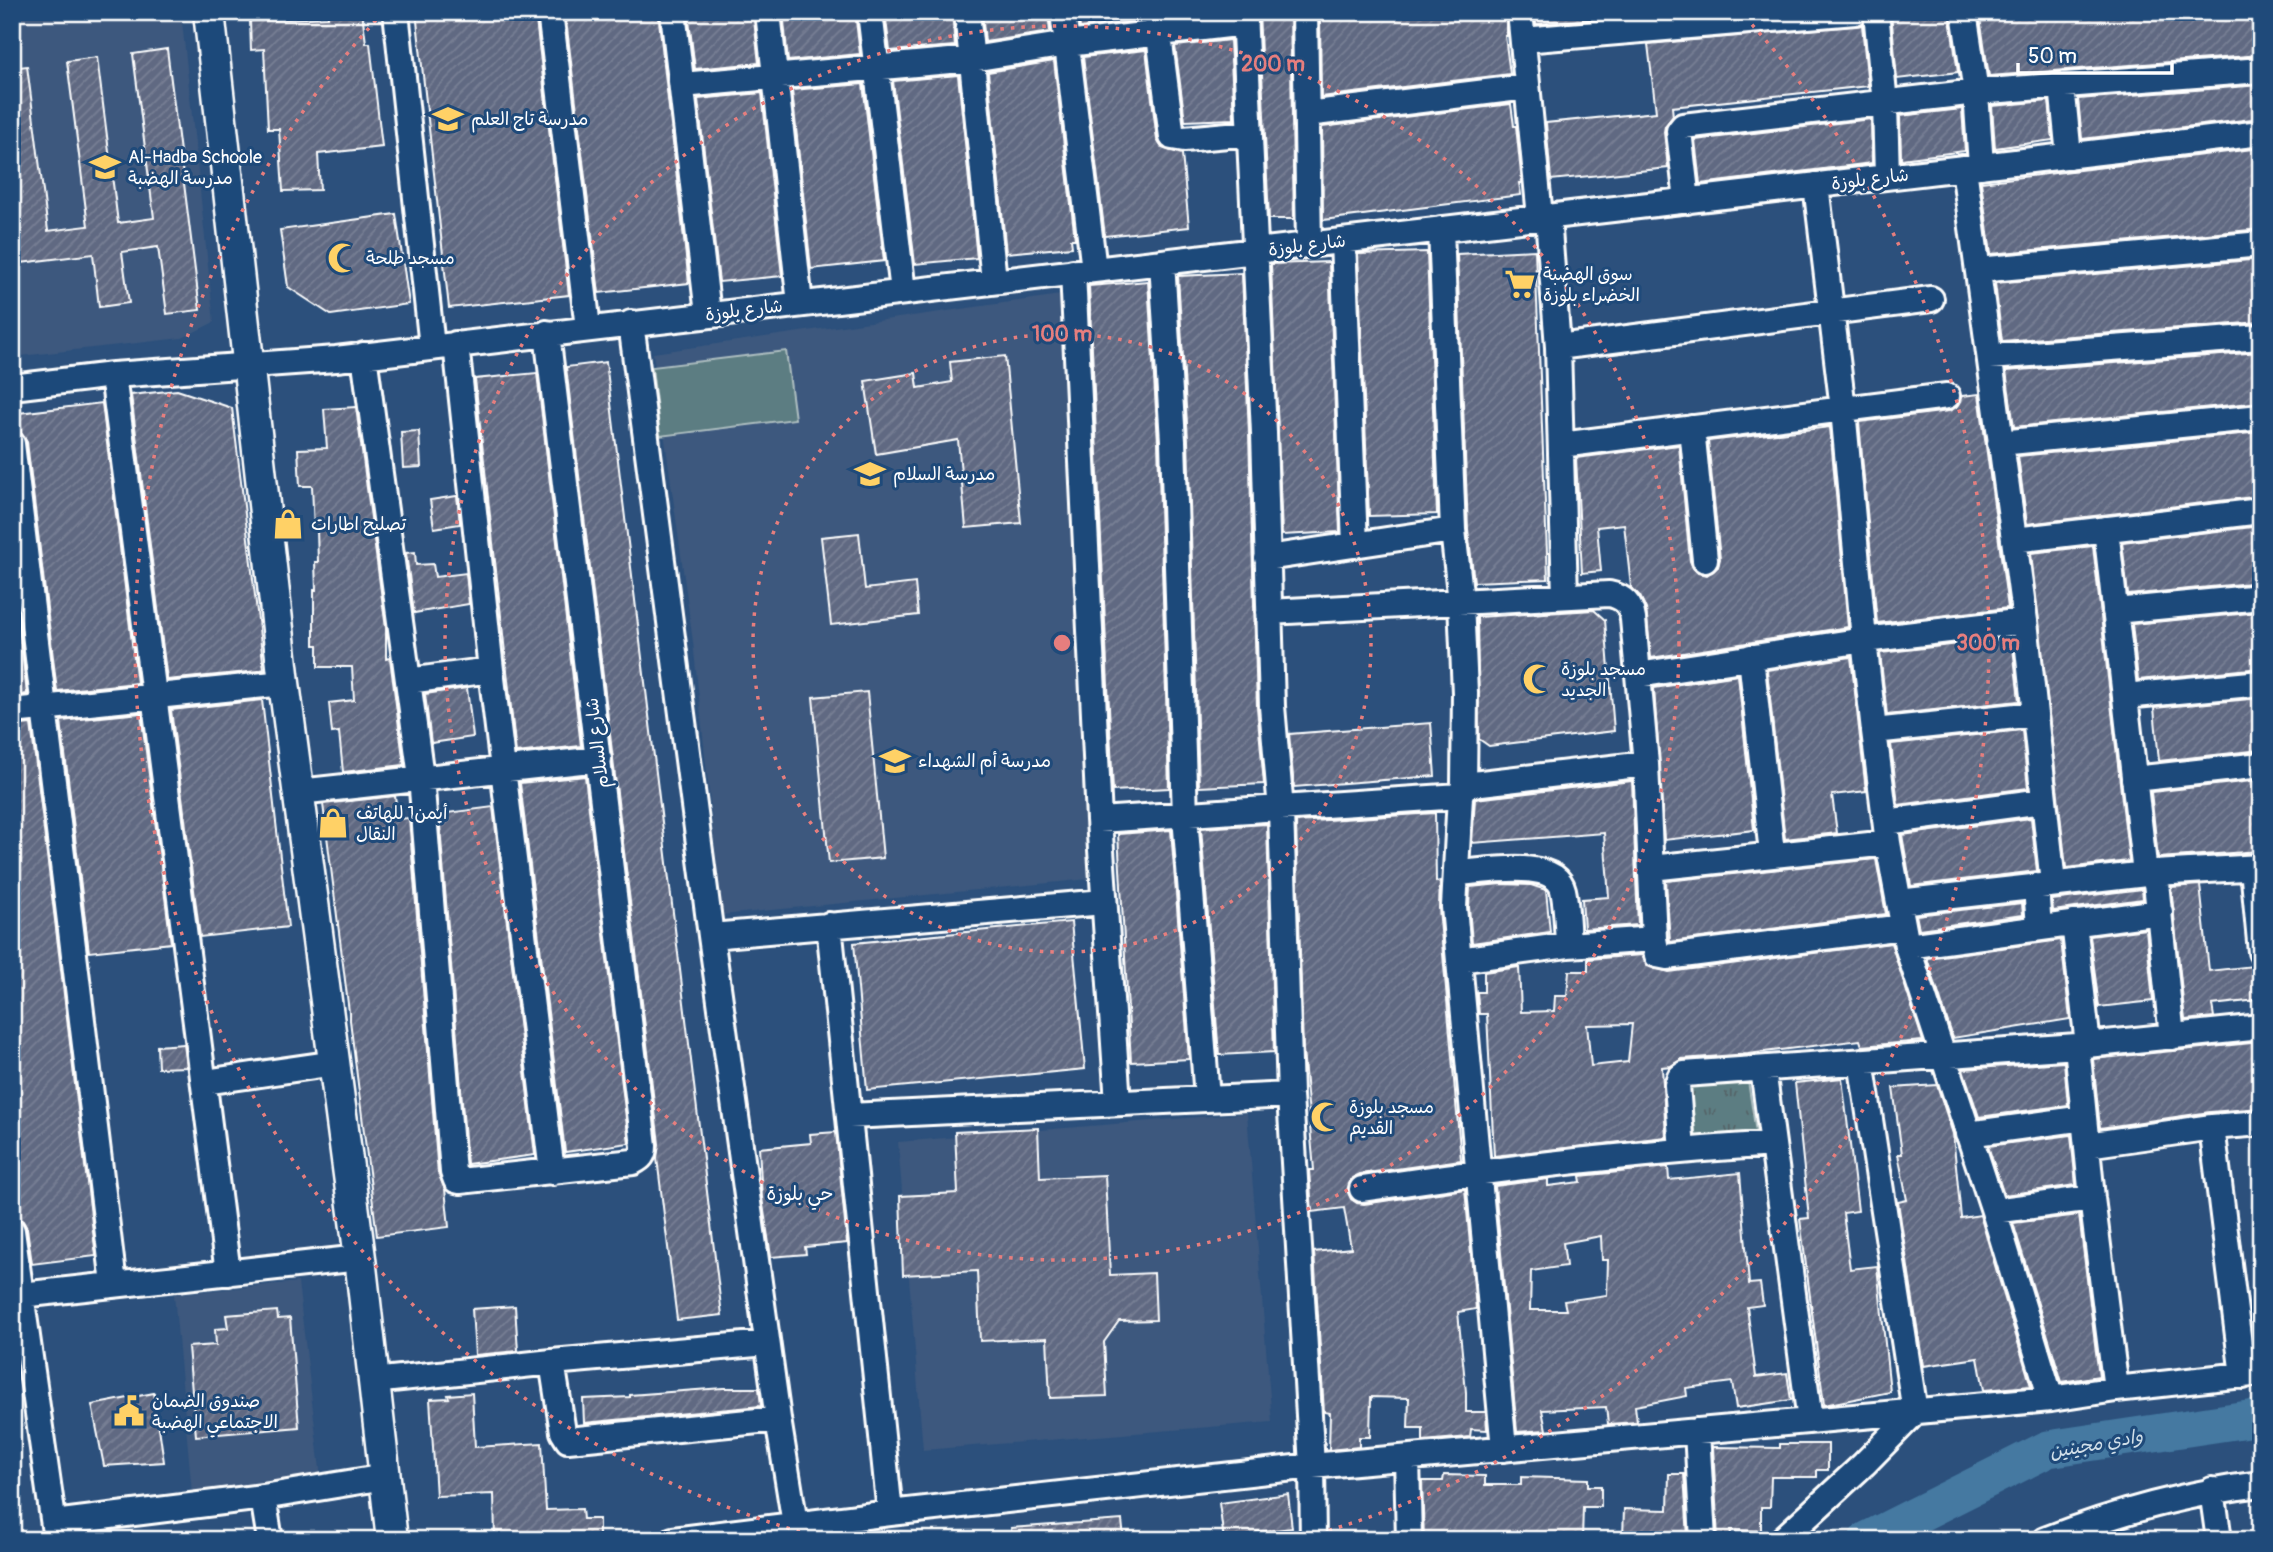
<svg xmlns="http://www.w3.org/2000/svg" width="2273" height="1552" font-family="Pangolin,'Playpen Sans Arabic',sans-serif">
<style>
.built{fill:#3c587e}
.grass{fill:url(#grass-tufts);stroke:#aebec0;stroke-width:2}
.garden{fill:#5c7d82;stroke:#aebec0;stroke-width:2}
.lines{fill:none;stroke-linecap:round;stroke-linejoin:round}
.river{stroke:#4479a1;stroke-width:37}
.building{fill:url(#building-hatch);stroke:#fff;stroke-width:2;fill-rule:evenodd}
.minor-casing{stroke:#fff;stroke-width:30}
.major-casing{stroke:#fff;stroke-width:35}
.minor{stroke:#1f4a7a;stroke-width:24}
.major{stroke:#1f4a7a;stroke-width:30}
.ring{fill:none;stroke:#e67e7e;stroke-width:3.5;stroke-dasharray:3.5 7}
.labels{text-anchor:middle;stroke-width:6;stroke-linejoin:round;paint-order:stroke}
.poi-label{font-size:18px;fill:#fff;stroke:#1f4a7a;text-anchor:start}
.street-label{font-size:18px;fill:#fff;stroke:#1f4a7a}
.neighbourhood-label{font-size:19px;fill:#fff;stroke:#1f4a7a}
.water-label{font-size:19px;font-style:italic;fill:#d0dee8;stroke:#1f4a7a}
.centre{fill:#e67e7e;stroke:#1f4a7a;stroke-width:3.5}
.ring-label{font-size:21px;text-anchor:middle;font-weight:bold;fill:#e67e7e;stroke:#1f4a7a;stroke-width:6;stroke-linejoin:round;paint-order:stroke}
</style>
<defs>
<pattern id="grass-tufts" width="24" height="20" patternUnits="userSpaceOnUse" patternTransform="scale(1.75)"><rect width="24" height="20" fill="#5c7d82"/><path d="M3 7l-1-3M5 7V3M7 7l1-3M15 17l-1-3M17 17v-4M19 17l1-3" fill="none" stroke="#546467"/></pattern>
<pattern id="building-hatch" width="6" height="6" patternUnits="userSpaceOnUse" patternTransform="scale(1.75)"><rect width="6" height="6" fill="#606982"/><path d="M-1 1l2-2M0 6l6-6M5 7l2-2" fill="none" stroke="#788095"/></pattern>
</defs>
<rect width="100%" height="100%" fill="#2c507c"/>
<filter id="ink" filterUnits="userSpaceOnUse"><feTurbulence type="fractalNoise" baseFrequency=".0143" numOctaves="2"/><feDisplacementMap in="SourceGraphic" scale="14" xChannelSelector="R" yChannelSelector="G"/><feConvolveMatrix kernelMatrix="1 2 1 2 8 2 1 2 1" color-interpolation-filters="sRGB"/></filter>
<g filter="url(#ink)">
<path class="built" d="M12,12H181L214,322L182,338L12,357Z
M1060,295L1090,879L722,915L693,642L653,353Z
M1247,1113L1272,1422L923,1450L898,1142Z
M298,1282L321,1478L192,1493L174,1294Z"/>
<path class="grass" d="M1748,1081L1756,1133L1696,1139L1690,1085Z"/>
<path class="garden" d="M786,351L795,419L660,436L652,367Z"/>
<g class="lines">
<path class="river" d="M1867,1540L2048,1449L2261,1417"/>
</g>
<path class="building" d="M328,12H362L366,43H370L382,147L318,154L320,190L283,191L279,129H268L264,49L251,50L250,21L328,17Z
M416,12H535L569,295L449,308Z
M565,12H658L689,283L599,293Z
M688,12H753L759,63L695,69Z
M783,12H855L860,54L788,61Z
M885,12H952L955,46L890,51Z
M982,12H1048L1050,32L985,42Z
M1078,12H1141L1142,20L1080,28Z
M1259,12H1285V15H1290L1294,219H1269Z
M1398,12H1505L1507,36H1505L1510,74L1321,97L1320,17Z
M1535,12H1639V15L1536,24Z
M1891,12H1949L1958,72L1897,79Z
M1979,12H2261V55L1989,76Z
M1862,25L1868,86L1672,107L1673,116L1665,126L1664,132L1668,168L1551,180L1546,123L1656,112L1648,44Z
M1230,40L1234,119L1185,121L1175,46Z
M167,49L200,310L167,314L158,247L122,252L129,303L99,307L93,254L12,264V225H15L12,205V68L27,66L48,231L88,226L67,61L97,57L118,223L154,218L133,54Z
M1146,50L1157,140L1162,148L1182,154L1189,227L1105,236L1083,57Z
M1054,61L1075,239H1071L1072,247L1006,253L988,72Z
M958,75L977,258L915,264L893,81Z
M863,84L884,261L811,269L792,90Z
M2261,85V118L2082,139L2078,99Z
M762,93L782,276L719,282L698,99Z
M2049,101L2053,140L1995,148L1992,106Z
M1511,104L1514,126H1516L1522,183H1519L1521,195L1323,220L1322,127Z
M1962,109L1965,151L1901,159L1900,116Z
M1871,119L1872,163L1700,184L1695,140Z
M2261,148V229L1991,254L1981,182Z
M396,214L409,304L331,315L288,287L280,230Z
M1535,250L1548,579L1474,582L1468,529L1457,254Z
M1427,252L1437,514L1369,516L1358,254Z
M2261,259V322L2002,341L1995,283Z
M1329,262L1340,532L1282,535L1271,264Z
M1242,273L1249,434L1257,707L1264,784L1199,787L1188,440L1178,276Z
M1148,281L1158,442L1169,788L1113,791L1089,286Z
M2261,352V402L2014,427L2006,371Z
M1005,356L1021,523L966,528L958,440L876,454L865,381L916,373L918,388L952,382L950,362Z
M606,362L722,1315L677,1320L657,1158L659,1144L566,367Z
M537,373L581,746L516,753L475,379Z
M177,390L232,408L264,669L258,671L167,680L131,395Z
M1979,394L2008,608L1877,623L1859,422L1949,411L1956,407L1962,396Z
M102,403L137,683L57,691L27,442L21,433L19,413Z
M356,407L386,628V659L390,658L404,765L343,772L339,732L332,733L329,703L354,700L352,667H318V645H314V590H316L315,562H318L317,530H314L312,486H300L298,449L327,448L324,409Z
M1830,427L1848,627L1651,658L1646,609L1640,596L1631,587L1624,524L1597,527L1601,571L1582,573L1576,458L1679,445L1690,561L1693,568L1698,573L1707,575L1718,567L1720,559L1708,441Z
M419,431L421,467L403,468L401,432Z
M2261,432V496L2027,524L2018,456Z
M457,496L460,524L434,528L430,500Z
M2261,526V582L2128,595L2122,542Z
M859,533L865,589L915,583L918,615L831,625L821,537Z
M2093,546L2129,861L2066,868L2031,553Z
M415,552L416,565L433,564L435,577L466,573L469,604L414,613L406,553Z
M12,569L27,694L12,696Z
M1594,610L1605,620L1614,731L1489,746L1479,739L1477,617Z
M2261,612V668L2138,680L2132,624Z
M2012,638L2019,701L1887,715L1880,653Z
M1851,657L1866,791L1832,795L1837,833L1785,839L1767,670Z
M1738,675L1754,830L1664,840L1654,688Z
M467,688L473,737L431,743L425,694Z
M867,692L883,858L829,863L813,697Z
M2261,698V750L2159,761L2154,708Z
M262,700L288,927L200,937L171,710Z
M141,713L171,943L89,952L61,721Z
M1431,723L1435,776L1294,787L1289,734Z
M31,724L96,1256L32,1264L27,1228L23,1221L12,1216V726Z
M2022,730L2028,788L1898,805L1891,744Z
M585,776L629,1143L565,1152L520,783Z
M2261,780V851L2158,858L2151,792Z
M1632,781L1638,925L1584,929L1582,899L1609,897L1604,833L1472,843L1475,799Z
M395,796L398,819L409,818L438,1173L445,1189L449,1227L377,1236L323,804Z
M493,807L535,1155L467,1164L439,814Z
M1435,813L1436,882L1440,881L1439,908L1461,1160L1360,1174L1352,1178L1347,1190L1351,1199L1357,1203L1364,1204L1465,1189L1476,1309L1458,1312L1466,1392V1412H1486L1487,1430L1471,1429L1470,1437L1423,1441V1428H1408L1409,1398L1371,1397L1370,1437H1359V1447L1329,1450L1330,1413L1324,1412L1314,1252L1351,1248L1344,1208L1312,1212L1309,1170H1314L1303,1050L1296,822Z
M2031,818L2037,871L1911,886L1902,835Z
M1267,824L1274,1052L1219,1055L1201,828Z
M1171,830L1189,1059L1131,1062L1118,834Z
M1876,859L1886,914L1670,942L1666,881Z
M1501,884L1531,885L1546,890L1550,932L1472,943L1469,907L1470,887Z
M2200,885L2209,971L2253,966L2257,1000L2212,1005L2214,1017L2185,1020L2171,887Z
M2142,889L2143,899L2053,911L2052,900Z
M2022,903L2023,915L1919,929L1916,915Z
M1071,922L1085,1069L867,1090L854,943Z
M2146,929L2153,1001L2099,1007L2090,936Z
M2061,940L2070,1019L1953,1038L1927,958Z
M1891,943L1923,1041L1862,1046L1860,1040L1748,1054L1682,1059L1671,1066L1662,1067L1666,1137L1494,1156L1487,1014H1479L1477,992H1484V972L1519,967L1521,1012L1554,1011L1555,996H1567L1569,971H1588V959L1642,955L1647,966L1669,972ZM1632,1024L1628,1062L1591,1066L1587,1025Z
M2261,1042V1108L2210,1112L2100,1128L2093,1059Z
M184,1044L187,1067L158,1068L157,1046Z
M2064,1062L2068,1105L1979,1117L1963,1069Z
M1842,1078L1858,1211L1843,1213L1850,1269L1877,1266L1890,1392L1824,1405L1800,1219L1809,1218L1795,1083Z
M1937,1085L1953,1134L1961,1218L1980,1215L2031,1386L1984,1390L1978,1358L1923,1366L1898,1202L1907,1200L1898,1154H1902L1893,1088Z
M1038,1128L1040,1178L1105,1175L1110,1275L1154,1273L1156,1320L1119,1321L1104,1342L1107,1396L1050,1398L1047,1338L980,1341L977,1271L903,1275L900,1196L958,1193L955,1132Z
M836,1132L847,1243L805,1247L806,1254L771,1257L762,1198L759,1148L811,1143L810,1134Z
M2071,1135L2076,1185L2004,1195L1988,1146Z
M1668,1167L1669,1180L1740,1173L1749,1284L1760,1283L1763,1305L1747,1307L1756,1377L1787,1373L1791,1400L1736,1408L1732,1382L1686,1388L1687,1396L1635,1406L1637,1422L1608,1424L1606,1407L1542,1410L1546,1430L1517,1432L1495,1186L1548,1179V1186L1581,1182L1580,1176ZM1601,1236L1602,1260H1608L1607,1295L1564,1301L1566,1310H1530L1531,1271L1566,1266L1563,1243Z
M2079,1215L2099,1376L2062,1382L2013,1223Z
M515,1306L518,1351L475,1355L472,1309Z
M277,1311L278,1319L290,1318L299,1427L196,1436L188,1347L216,1345L215,1329L228,1328L226,1315Z
M723,1388H759L761,1406L584,1423L583,1399L630,1397V1395Z
M154,1393L164,1462L104,1466L92,1405Z
M472,1393L475,1447L542,1443L546,1510L582,1509L583,1519H599V1540H495L494,1494L436,1496L430,1399L449,1398L448,1395Z
M1780,1444H1828V1470H1817V1477H1771L1770,1507H1761V1531L1731,1530L1730,1540H1718L1713,1447L1780,1448Z
M1669,1474H1684L1688,1538L1623,1537L1624,1509L1668,1510Z
M1444,1475L1485,1476V1485H1521V1477L1588,1479V1486H1601V1507H1583L1582,1540H1424L1422,1481H1443Z
M1288,1494L1292,1528L1257,1532L1258,1540H1224L1219,1503Z
M1122,1520L1124,1540H1012L1011,1528Z"/>
<g class="lines">
<g class="minor-casing">
<path id="minor" d="M396,12L432,347
M550,12L588,328
M673,12L708,314
M768,12L800,304
M870,12L903,292
M967,12L994,281
M1063,12L1094,270
M1156,12L1172,137L1184,139L1250,133
M1244,12L1264,433L1272,706L1281,810L1290,1095L1312,1466L1313,1540
M1305,12L1309,244
M1520,12L1540,217
M1876,12L1885,104L1887,177
M1964,12L1976,92L1981,166
M1523,40L1855,12
M682,85L972,59L1067,44L1245,23
M2062,85L2069,156
M1307,114L1527,87
M1964,168L2025,621L2053,884
M1816,185L1843,409L1864,640L1874,731L1888,843L1907,946L1994,1211L2051,1399
M1687,201L1679,131L1683,126L1976,92L2261,70
M1548,217L1558,347L1565,596
M1441,229L1453,530L1461,602L1465,693L1464,785
M1343,241L1355,545
M1162,262L1173,441L1185,816L1207,1098
M1978,270L2261,244
M1073,272L1099,820L1118,1103
M631,323L711,936L778,1419L795,1524
M456,344L491,670L552,1172
M1558,347L1931,299
M364,355L421,777L453,1172L456,1180L460,1181L633,1162C641,1158 644,1155 644,1146L547,333
M1990,357L2261,337
M113,375L228,1273
M12,387L113,375L336,359L2261,133
M1692,428L1705,560
M2000,443L2261,417
M12,444L114,1284
M1561,445L1947,396
M2106,529L2145,874
M2014,540L2261,511
M1267,558L1453,530
M2115,611L2261,597
M1269,612L1609,594C1624,597 1631,604 1633,619L1646,764L1654,939L1657,955L1667,957L1903,927
M1751,657L1772,854
M1638,675L1864,640L2025,621
M408,681L491,670
M2125,696L2261,683
M12,711L284,683
M1874,731L2035,714
M2134,779L2261,765
M299,792L599,759
M1460,796L1454,907L1504,1449
M1099,820L1460,796L1464,785L1646,764
M1886,822L2043,801
M1651,868L1888,843
M2253,868L2261,952
M1457,873C1484,872 1555,857 1563,890C1567,908 1567,928 1568,945
M2155,873L2172,1037
M2036,886L2039,928
M1899,902L2155,873L2261,867
M2074,923L2088,1045
M829,925L890,1513
M711,936L1104,902
M1907,946L2160,912
M1459,960L1568,945L1654,939
M2077,1046L2092,1198L2116,1389
M1861,1061L1915,1412
M1763,1069L1810,1421
M205,1082L335,1063
M849,1116L1290,1095
M2212,1127L2243,1376
M1968,1134L2084,1118
M2087,1145L2212,1127L2261,1123
M1682,1150L1677,1085L1680,1077L1684,1074L2077,1046L2261,1027
M1362,1189C1499,1168 1635,1153 1773,1144
M1994,1211L2092,1198
M12,1231L56,1540
M12,1296L360,1258
M552,1362L563,1432L568,1440L778,1419
M373,1381L552,1362L767,1343
M1697,1431L1703,1540
M1407,1458L1409,1540
M2212,1490L2219,1540
M263,1497L270,1540
M54,1523L263,1497L385,1477
M673,1540L890,1513L1312,1466L2051,1399L2116,1389L2261,1373
M1782,1540L1864,1464L1915,1412
M2045,1540C2114,1513 2187,1493 2261,1484"/>
</g>
<g class="major-casing">
<path id="major" d="M209,12L284,683L360,1258L392,1540"/>
</g>
<use href="#minor" class="minor"/>
<use href="#major" class="major"/>
</g>
</g>
<g class="ring">
<circle cx="1062" cy="643" r="309"/>
<circle cx="1062" cy="643" r="617"/>
<path d="M830 1540A926 926 0 0 1 379 17M1745 17A926 926 0 0 1 1294 1540"/>
</g>
<defs>
<g id="school-bare" transform="scale(2.415)"><path d="M0-5L7-2L0 1L-7-2ZM-4 1L0 2.5L4 1V4Q0 6-4 4Z" fill="#ffd166" stroke="#1f4a7a" stroke-width="2.5" paint-order="stroke"/></g>
<g id="mosque-bare" transform="scale(2.415)"><path d="M3.5-4.9A6 6 0 1 0 3.5 4.9A5 5 0 1 1 3.5-4.9Z" fill="#ffd166" stroke="#1f4a7a" stroke-width="2.5" paint-order="stroke"/></g>
<g id="supermarket-bare" transform="scale(2.415)"><path d="M-6-5.5h2.5l.6 2H6L4.5 2H-2.5L-4.4-4H-6ZM-1.5 3.2a1.3 1.3 0 1 0 .1 0ZM3 3.2a1.3 1.3 0 1 0 .1 0Z" fill="#ffd166" stroke="#1f4a7a" stroke-width="2.5" paint-order="stroke"/></g>
<g id="shop-bare" transform="scale(2.415)"><path d="M-5-2.5h2.3a2.7 3.5 0 0 1 5.4 0H5L5.5 6h-11ZM-1.5-2.5h3a1.5 2.3 0 0 0-3 0Z" fill="#ffd166" stroke="#1f4a7a" stroke-width="2.5" paint-order="stroke"/></g>
<g id="civic-bare" transform="scale(2.415)"><path d="M-.6-6.5H3V-4.5H.6V-3L4-1V1h2V6H-6V1h2V-1L-.6-3ZM-1.2 2.5V6h2.4V2.5Z" fill="#ffd166" stroke="#1f4a7a" stroke-width="2.5" paint-order="stroke"/></g>
</defs>
<g fill-rule="evenodd">
<use href="#school-bare" x="448" y="119"/>
<use href="#school-bare" x="105" y="167"/>
<use href="#mosque-bare" x="343" y="258"/>
<use href="#supermarket-bare" x="1520" y="284"/>
<use href="#school-bare" x="870" y="474"/>
<use href="#shop-bare" x="288" y="524"/>
<use href="#mosque-bare" x="1538" y="679"/>
<use href="#school-bare" x="895" y="761"/>
<use href="#shop-bare" x="333" y="823"/>
<use href="#mosque-bare" x="1326" y="1117"/>
<use href="#civic-bare" x="129" y="1411"/>
</g>
<g class="labels">
<g class="poi-label">
<text x="471" y="125">مدرسة تاج العلم</text>
<text x="128" y="163">Al-Hadba Schoole<tspan x="128" dy="21">مدرسة الهضبة</tspan></text>
<text x="366" y="264">مسجد طلحة</text>
<text x="1543" y="280">سوق الهضبة<tspan x="1543" dy="21">الخضراء بلوزة</tspan></text>
<text x="893" y="480">مدرسة السلام</text>
<text x="311" y="530">تصليح اطارات</text>
<text x="1561" y="675">مسجد بلوزة<tspan x="1561" dy="21">الجديد</tspan></text>
<text x="918" y="767">مدرسة أم الشهداء</text>
<text x="356" y="819">أيمن1 للهاتف<tspan x="356" dy="21">النقال</tspan></text>
<text x="1349" y="1113">مسجد بلوزة<tspan x="1349" dy="21">القديم</tspan></text>
<text x="152" y="1407">صندوق الضمان<tspan x="152" dy="21">الاجتماعي الهضبة</tspan></text>
</g>
<g class="street-label">
<text transform="translate(1870 179) rotate(-7)" y="6">شارع بلوزة</text>
<text transform="translate(1307 245) rotate(-7)" y="6">شارع بلوزة</text>
<text transform="translate(744 310) rotate(-7)" y="6">شارع بلوزة</text>
<text transform="translate(597 743) rotate(-97)" y="6">شارع السلام</text>
</g>
<g class="neighbourhood-label">
<text x="800" y="1200">حي بلوزة</text>
</g>
<g class="water-label">
<text transform="translate(2096 1443) rotate(-10)" y="7">وادي مجينين</text>
</g>
</g>
<circle cx="1062" cy="643" r="10" class="centre"/>
<g class="ring-label">
<text x="1273" y="71">200 m</text>
<text x="1062" y="341">100 m</text>
<text x="1988" y="650">300 m</text>
</g>
<rect width="2273" height="1552" fill="none" stroke="#1f4a7a" stroke-width="42"/>
<rect x="21" y="21" width="2231" height="1510" fill="none" stroke="#fff" stroke-width="2.5" filter="url(#ink)"/>
<path d="M2018 63v10h154v-10" fill="none" stroke="#ffffff" stroke-width="3.5"/>
<text x="2028" y="63" font-size="21" fill="#ffffff" stroke="#1f4a7a" stroke-width="5" paint-order="stroke">50 m</text>
</svg>
